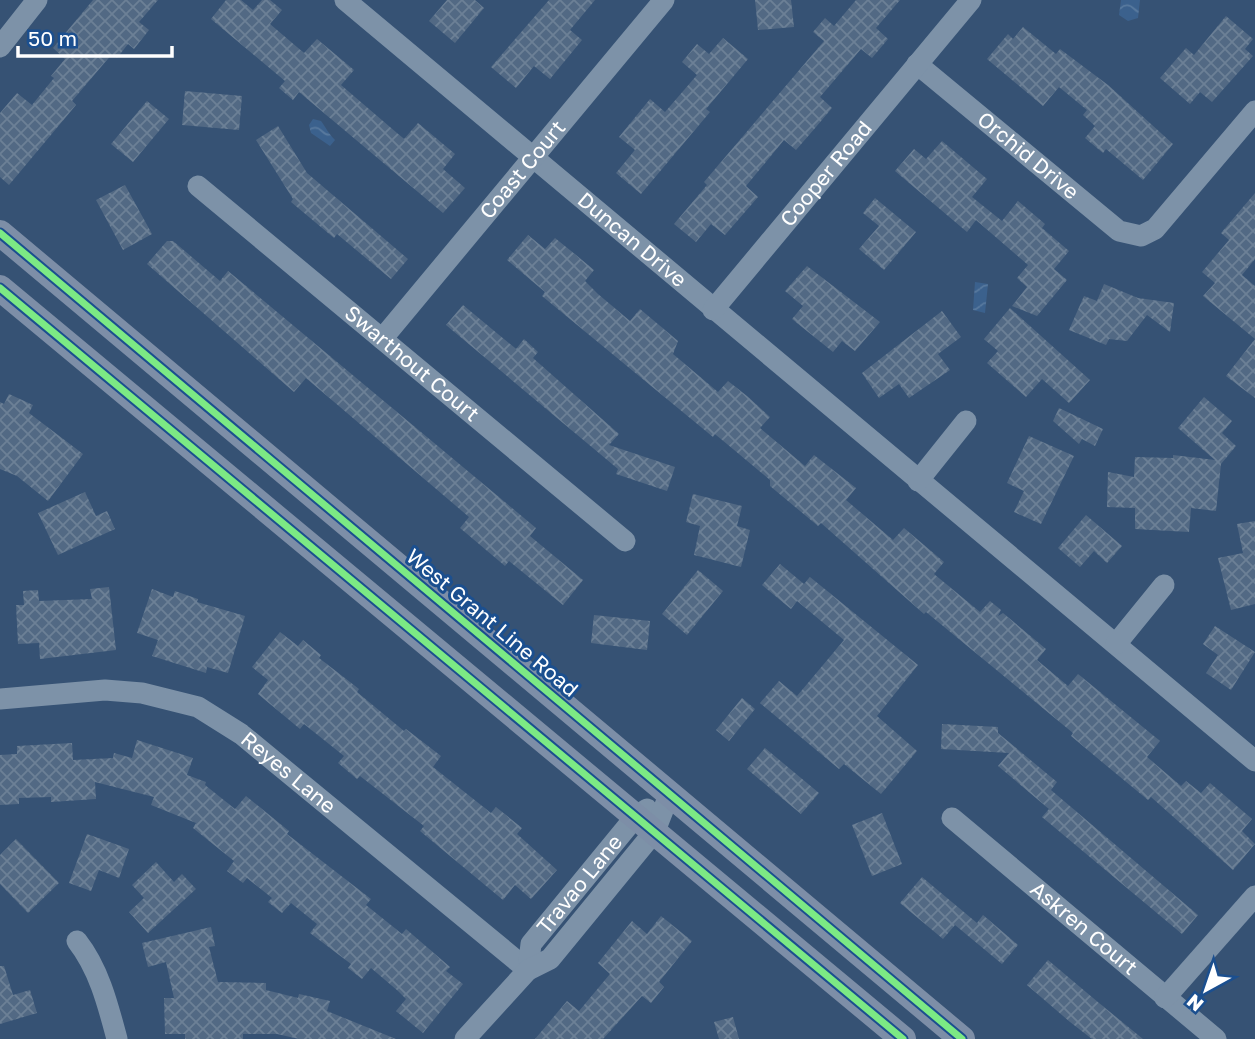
<svg xmlns="http://www.w3.org/2000/svg" width="1255" height="1039" font-family="'Golos Text',sans-serif">
<style>
.water{fill:url(#water-waves)}
.building{fill:url(#building-cross-hatch)}
.lines{fill:none;stroke-linecap:round;stroke-linejoin:round}
.minor{stroke:#7d92a8;stroke-width:21}
.major{stroke:#7d8ea7;stroke-width:26}
.cycleway-casing{stroke:#1b4f8f;stroke-width:11}
.cycleway{stroke:#7ce984;stroke-width:7}
.labels{text-anchor:middle;stroke-width:6;stroke-linejoin:round;paint-order:stroke}
.street-label{font-size:21px;fill:#fff;stroke:#1b4f8f}
</style>
<defs>
<pattern id="water-waves" width="16" height="10" patternUnits="userSpaceOnUse" patternTransform="scale(1.75)"><rect width="16" height="10" fill="#3b618d"/><path d="M0 5q4-4 8 0t8 0" fill="none" stroke="#58799e"/></pattern>
<pattern id="building-cross-hatch" width="8" height="8" patternUnits="userSpaceOnUse" patternTransform="scale(1.75)"><rect width="8" height="8" fill="#526984"/><path d="M0 0l8 8M0 8l8-8" fill="none" stroke="#6c8096"/></pattern>
</defs>
<rect width="100%" height="100%" fill="#365274"/>
<path class="water" d="M1121,0H1140L1138,18L1128,21L1119,15Z
M313,119L321,121C326,128 329,134 335,140L330,146L311,133L309,125Z
M975,282L988,284L985,313L973,310Z"/>
<path class="building" d="M93,0H158L139,22L149,30L134,49L128,44L117,58L112,54L72,101L76,105L9,185L0,177V113L17,93L32,105L54,78L51,76L65,59L53,48Z
M226,0H241L253,10L262,0H270L282,10L270,24L304,53L317,39L354,70L341,85L404,139L418,123L455,154L443,169L465,188L443,213L299,92L293,100L279,88L285,81L211,19Z
M447,0H475L484,8L455,43L429,21Z
M549,0H595L570,30L582,40L550,79L534,66L516,88L491,67Z
M755,0H791L794,27L758,30Z
M856,0H900L876,28L888,39L872,58L861,49L820,97L832,108L816,127L796,150L784,140L746,186L758,197L725,235L711,224L696,242L674,224L707,185L704,182L824,41L813,32L825,18L834,26Z
M1226,16L1253,39L1245,49L1253,56L1212,102L1200,92L1190,104L1160,78L1186,48L1194,55Z
M1023,27L1056,54L1060,49L1108,85L1173,144L1143,180L1106,149L1103,153L1085,138L1095,126L1083,115L1087,110L1059,87L1043,106L987,59L1008,34L1013,39Z
M723,38L748,59L706,109L710,112L641,194L616,173L635,150L619,137L650,99L665,112L697,75L682,62L697,44L709,54Z
M185,91L242,96L239,130L182,125Z
M147,101L169,119L133,162L111,144Z
M278,126L307,173L408,259L391,279L337,234L334,238L291,202L293,199L256,140Z
M942,141L987,179L972,197L1002,221L1018,201L1045,224L1042,228L1069,251L1054,269L1067,280L1037,316L1012,306L1027,287L1017,278L1028,265L976,220L967,232L895,171L914,149L926,159Z
M125,185L152,234L123,250L96,200Z
M1255,193V259L1242,275L1255,286V398L1226,376L1255,339L1203,296L1215,283L1202,272L1229,240L1221,233Z
M875,198L916,232L884,270L859,249L879,226L863,213Z
M528,235L545,249L555,238L576,255L594,270L585,281L598,294L630,321L640,309L678,341L673,354L718,392L728,381L747,396L770,417L760,428L805,466L814,455L856,488L846,500L893,540L904,528L944,562L934,574L980,612L990,601L1001,610L998,616L1003,613L1046,649L1037,660L1068,686L1078,674L1160,741L1147,757L1181,786L1186,781L1201,793L1210,783L1252,819L1242,831L1255,844L1233,870L1151,797L1148,800L1102,762L1071,736L1073,733L926,612L924,614L821,523L818,526L770,486V480L715,434L713,437L542,296L545,292L507,260Z
M167,241H173L220,281L228,271L536,528L530,536L583,580L563,605L509,561L505,566L460,528L469,517L306,378L294,392L147,264Z
M807,266L880,322L855,351L842,341L833,352L792,319L803,306L785,291Z
M1104,284L1138,298L1174,303L1170,332L1147,315L1127,341L1109,339L1106,345L1069,330L1084,296L1097,301Z
M463,305L516,349L524,339L538,352L533,358L619,434L609,445L675,467L667,491L616,474L618,469L446,325Z
M1010,308L1090,380L1069,403L1042,379L1026,397L987,363L998,351L984,339Z
M942,311L961,337L938,354L950,370L909,398L899,384L879,398L862,373Z
M9,394L33,405L29,413L83,454L48,501L17,476L0,469V402L4,404Z
M1204,397L1232,421L1222,433L1236,446L1221,464L1216,511L1191,508L1189,532L1135,529V508L1107,507L1108,472L1134,477L1135,457L1173,458V455L1215,460L1178,428Z
M1059,408L1103,429L1095,446L1082,439L1079,444L1053,421Z
M1029,436L1074,456L1041,524L1014,512L1024,491L1007,483Z
M85,492L96,516L107,511L115,529L58,555L38,513Z
M693,494L742,506L737,526L750,530L741,567L694,555L700,526L686,522Z
M1086,515L1122,546L1107,563L1094,551L1080,567L1058,548Z
M1255,521V604L1231,610L1218,558L1243,553L1237,524Z
M780,564L804,584L810,577L918,665L877,716L917,751L881,794L844,764L839,769L760,703L779,681L797,696L844,640L797,601L791,609L762,585Z
M698,570L723,591L687,635L662,614Z
M109,587L116,650L40,659L39,643L18,644L16,605H24L23,591L38,590L39,601L92,599L90,589Z
M152,589L173,597L175,591L198,599L197,602L245,616L228,673L207,667L206,673L152,656L158,640L137,633Z
M594,615L650,621L647,650L591,643Z
M1215,626L1255,652L1231,690L1206,673L1218,655L1203,644Z
M280,632L298,646L303,640L321,655L319,658L359,689L357,692L404,731L406,729L441,756L433,767L491,813L496,807L522,828L517,834L557,870L531,899L515,885L503,900L420,831L424,826L360,776L357,779L338,763L344,756L304,724L300,729L258,694L268,680L252,667Z
M742,698L755,709L729,741L716,730Z
M942,724L998,727V733L1057,782L1051,790L1198,915L1182,934L1042,817L1049,809L998,766L1009,753L941,749Z
M137,740L193,758L187,775L206,782L205,785L235,809L246,796L289,831L287,834L371,899L366,905L402,934L406,929L450,967L446,971L463,984L423,1033L396,1011L406,999L398,991L371,968L362,979L348,968L351,964L310,933L317,924L291,903L282,913L268,902L272,898L247,878L243,883L227,871L234,861L193,828L196,823L151,805L154,797L95,782L96,799L51,802V797L19,798V804L0,805V755L17,754V746L72,743L73,760L113,758L114,753L132,758Z
M765,748L819,793L801,814L747,769Z
M882,813L902,864L872,876L852,825Z
M87,834L129,849L119,878L99,870L91,891L69,883Z
M16,839L59,883L28,913L0,884V855Z
M156,862L174,882L182,874L196,889L148,933L129,912L144,898L132,885Z
M922,877L977,923L983,915L1018,945L1002,964L955,925L943,939L900,903Z
M661,916L692,941L659,982L664,987L651,1003L642,996L603,1039H535L567,1001L579,1011L610,974L598,963L632,921L647,934Z
M211,927L215,946L209,947L218,982L266,983V990L298,998L299,994L330,1001L327,1011L396,1039H299L277,1034H243V1039H185V1034H165L164,998H174L166,962L148,967L142,943Z
M1048,960L1099,1003L1143,1039H1092L1070,1022L1027,985Z
M0,966H4L13,995L30,990L37,1013L0,1024Z
M733,1017L739,1039H719L714,1022Z"/>
<g class="lines">
<g class="minor">
<path id="s1" d="M345,0L1255,761"/>
<path d="M0,47L37,0"/>
<path id="s2" d="M917,64L1119,231L1141,236L1155,229L1255,111"/>
<path id="s3" d="M198,186L625,541"/>
<path id="s4" d="M713,310L971,0"/>
<path id="s5" d="M382,339L664,0"/>
<path d="M918,481L966,421"/>
<path d="M1116,644L1164,585"/>
<path id="s6" d="M0,699L105,690L142,693L198,707L241,734L528,970"/>
<path id="s7" d="M952,818L1216,1039"/>
<path d="M77,941C99,969 108,1005 117,1039"/>
<path id="s8" d="M528,970L531,944L636,816L647,809"/>
<path d="M1165,998L1255,896"/>
<path d="M465,1039L528,970L550,959L655,831L669,795"/>
</g>
<path class="major" d="M0,233L962,1039
M0,288L903,1039"/>
<g class="cycleway-casing">
<path id="cycleway" d="M0,233L962,1039
M0,288L903,1039"/>
</g>
<use href="#cycleway" class="cycleway"/>
</g>
<g class="labels">
<g class="street-label">
<text dy="7" stroke="none"><textPath href="#s2" startOffset="144">Orchid Drive</textPath></text>
<text dy="7" stroke="none"><textPath href="#s5" startOffset="220">Coast Court</textPath></text>
<text dy="7" stroke="none"><textPath href="#s4" startOffset="177">Cooper Road</textPath></text>
<text dy="7" stroke="none"><textPath href="#s1" startOffset="374">Duncan Drive</textPath></text>
<text dy="7" stroke="none"><textPath href="#s3" startOffset="278">Swarthout Court</textPath></text>
<text transform="translate(492 623) rotate(40)" y="7">West Grant Line Road</text>
<text dy="7" stroke="none"><textPath href="#s6" startOffset="312">Reyes Lane</textPath></text>
<text dy="7" stroke="none"><textPath href="#s8" startOffset="103">Travao Lane</textPath></text>
<text dy="7" stroke="none"><textPath href="#s7" startOffset="172">Askren Court</textPath></text>
</g>
</g>
<g transform="translate(1206 990) rotate(220)" stroke="#1b4f8f" stroke-width="5" paint-order="stroke">
<path d="M0-5L12 26L0 18L-12 26Z" fill="#ffffff"/>
<text y="-10" font-size="19" font-weight="bold" text-anchor="middle" fill="#ffffff">N</text>
</g>
<path d="M18 46v10h154v-10" fill="none" stroke="#ffffff" stroke-width="3.5"/>
<text x="28" y="46" font-size="21" fill="#ffffff" stroke="#1b4f8f" stroke-width="5" paint-order="stroke">50 m</text>
</svg>
